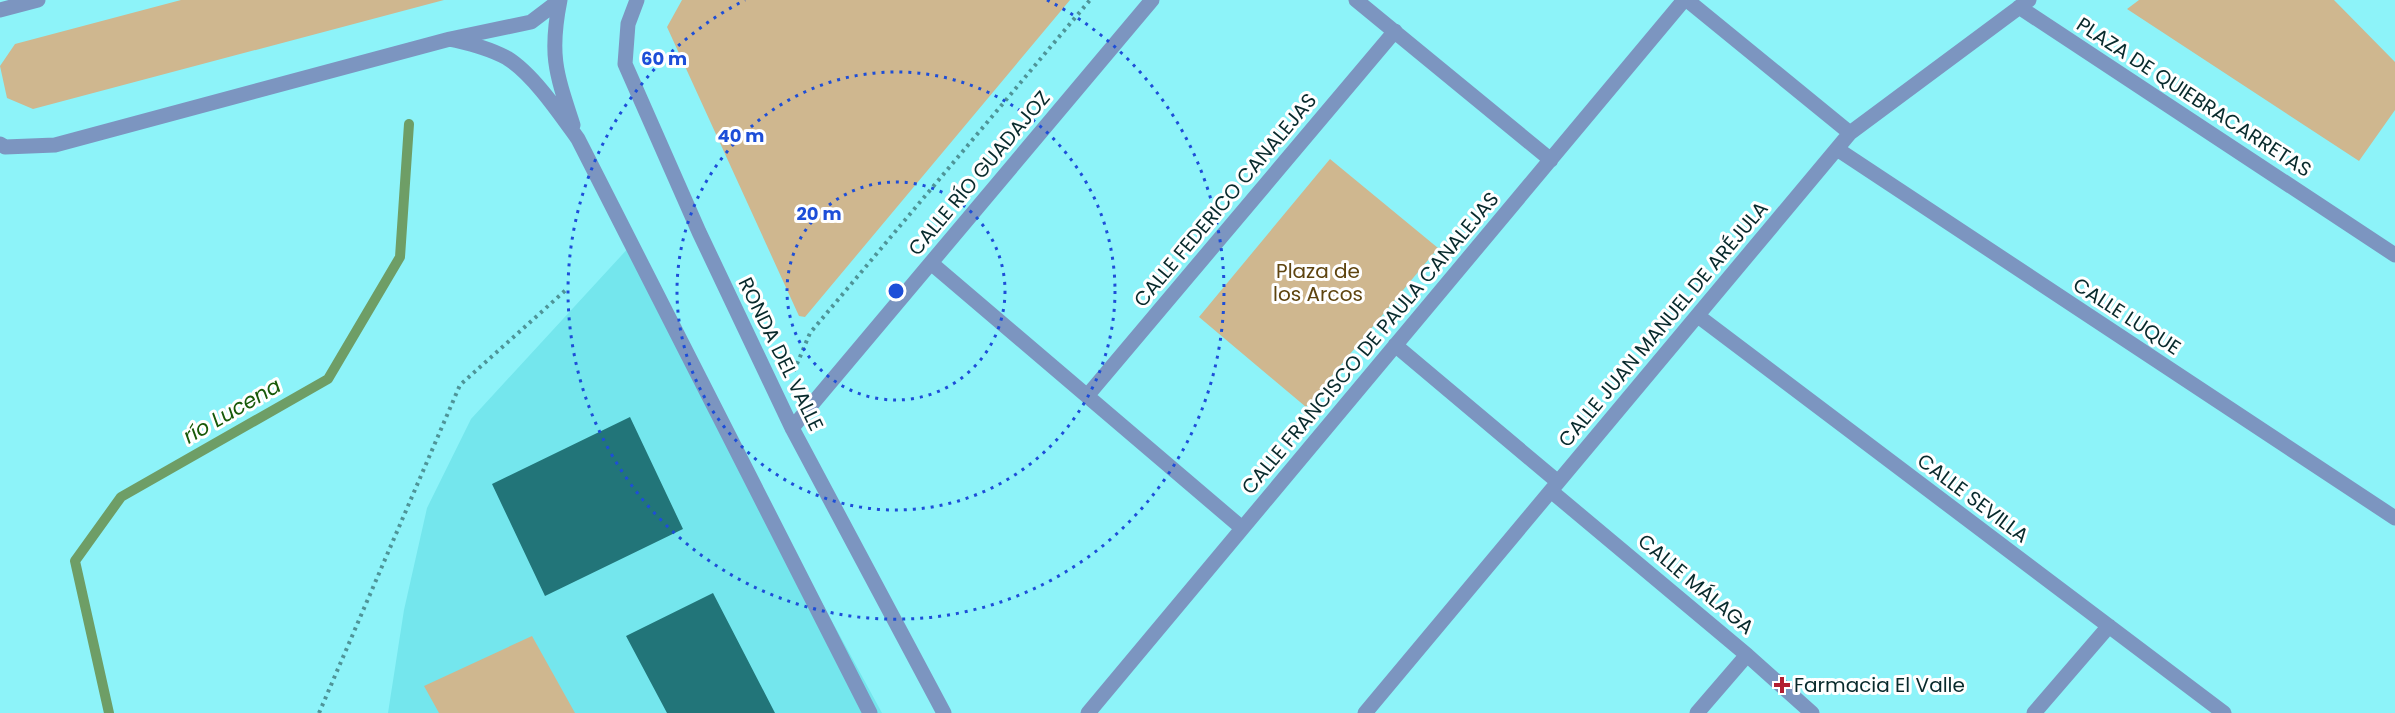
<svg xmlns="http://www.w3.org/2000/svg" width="2395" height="713" font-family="Poppins,sans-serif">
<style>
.built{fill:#74e6ed}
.green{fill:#cfb78f}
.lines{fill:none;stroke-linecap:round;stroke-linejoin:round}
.stream{stroke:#6e9e66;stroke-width:10}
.building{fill:#227579}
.path{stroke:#4e9498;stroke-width:4;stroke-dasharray:3 4.5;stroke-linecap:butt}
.minor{stroke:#7c95c0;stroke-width:15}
.ring{fill:none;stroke:#1d4ed8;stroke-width:3;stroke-dasharray:3 6}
.poi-dot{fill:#b21f32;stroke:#fff;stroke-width:2}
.labels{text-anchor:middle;stroke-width:6;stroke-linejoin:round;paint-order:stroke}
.street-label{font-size:20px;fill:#082a2c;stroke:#fff}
.park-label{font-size:20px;fill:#5e440f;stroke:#fff}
.poi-label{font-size:20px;fill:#082a2c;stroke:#fff;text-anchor:start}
.water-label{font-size:21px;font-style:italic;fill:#175909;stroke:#fff}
.centre{fill:#1d4ed8;stroke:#fff;stroke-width:3}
.ring-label{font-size:18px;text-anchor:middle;font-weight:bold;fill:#1d4ed8;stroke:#fff;stroke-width:6;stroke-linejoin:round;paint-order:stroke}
</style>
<rect width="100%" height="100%" fill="#8df3f9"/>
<path class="built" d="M632,244L694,368L882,713H388L404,610L427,508L471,419Z"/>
<path class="green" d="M181,0H444L33,109L7,98L0,66L15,44Z
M682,0H1070L805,317L799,316L667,27Z
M2139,0H2334L2395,62V110L2359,161L2127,9Z
M1330,159L1438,248L1306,407L1199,317Z
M532,636L575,713H439L424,686Z"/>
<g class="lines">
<path class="stream" d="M109,713L75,561L121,497L328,379L400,257L409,124"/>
</g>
<path class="building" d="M630,417L683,529L545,596L492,484Z
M713,593L775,713H667L626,636Z"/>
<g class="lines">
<path class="path" d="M794,371L810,333L1090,0
M319,713L460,385L567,289"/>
<path class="minor" d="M560,0C549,55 556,73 573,125
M637,0L628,24L625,64L699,232L792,428L944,713
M1356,0L1551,160
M1687,0L1850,133
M2019,7L2395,255
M0,10L38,0
M450,39C470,44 489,48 507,58C533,74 560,114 578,139L870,713
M0,144L5,147L55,145L450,39L531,22L560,0
M1837,149L2395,518
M931,263L1242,528
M1698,316L2224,713
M1395,345L1558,482
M1087,396L1395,31
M792,428L1152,0
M1551,491L1747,655L1812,713
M1088,713L1684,0
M1365,713L1850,133L2029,0
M1697,713L1747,655
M2034,713L2109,626"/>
</g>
<g class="ring">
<circle cx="896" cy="291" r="109"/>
<circle cx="896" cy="291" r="219"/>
<path d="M1047 0A328 328 0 1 1 745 0"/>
</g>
<path class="poi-dot" d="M1779 676h6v6h6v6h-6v6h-6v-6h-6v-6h6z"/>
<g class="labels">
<g class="street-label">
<text transform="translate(2194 97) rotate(33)" y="7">PLAZA DE QUIEBRACARRETAS</text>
<text transform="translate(979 173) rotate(-50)" y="7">CALLE RÍO GUADAJOZ</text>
<text transform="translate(1225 200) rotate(-50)" y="7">CALLE FEDERICO CANALEJAS</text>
<text transform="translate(2127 316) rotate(33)" y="7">CALLE LUQUE</text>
<text transform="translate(1663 324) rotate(-50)" y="7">CALLE JUAN MANUEL DE ARÉJULA</text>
<text transform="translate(1370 343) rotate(-50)" y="7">CALLE FRANCISCO DE PAULA CANALEJAS</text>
<text transform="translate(781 354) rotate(64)" y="7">RONDA DEL VALLE</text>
<text transform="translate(1973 498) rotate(37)" y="7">CALLE SEVILLA</text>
<text transform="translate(1696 584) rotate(40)" y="7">CALLE MÁLAGA</text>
</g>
<g class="park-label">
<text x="1318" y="278">Plaza de<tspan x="1318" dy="23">los Arcos</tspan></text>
</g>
<g class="poi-label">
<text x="1794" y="692">Farmacia El Valle</text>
</g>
<g class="water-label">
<text transform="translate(232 411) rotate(-30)" y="7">río Lucena</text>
</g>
</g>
<circle cx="896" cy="291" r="9" class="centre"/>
<g class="ring-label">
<text x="664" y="65">60 m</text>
<text x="741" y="142">40 m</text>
<text x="819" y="220">20 m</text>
</g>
</svg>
